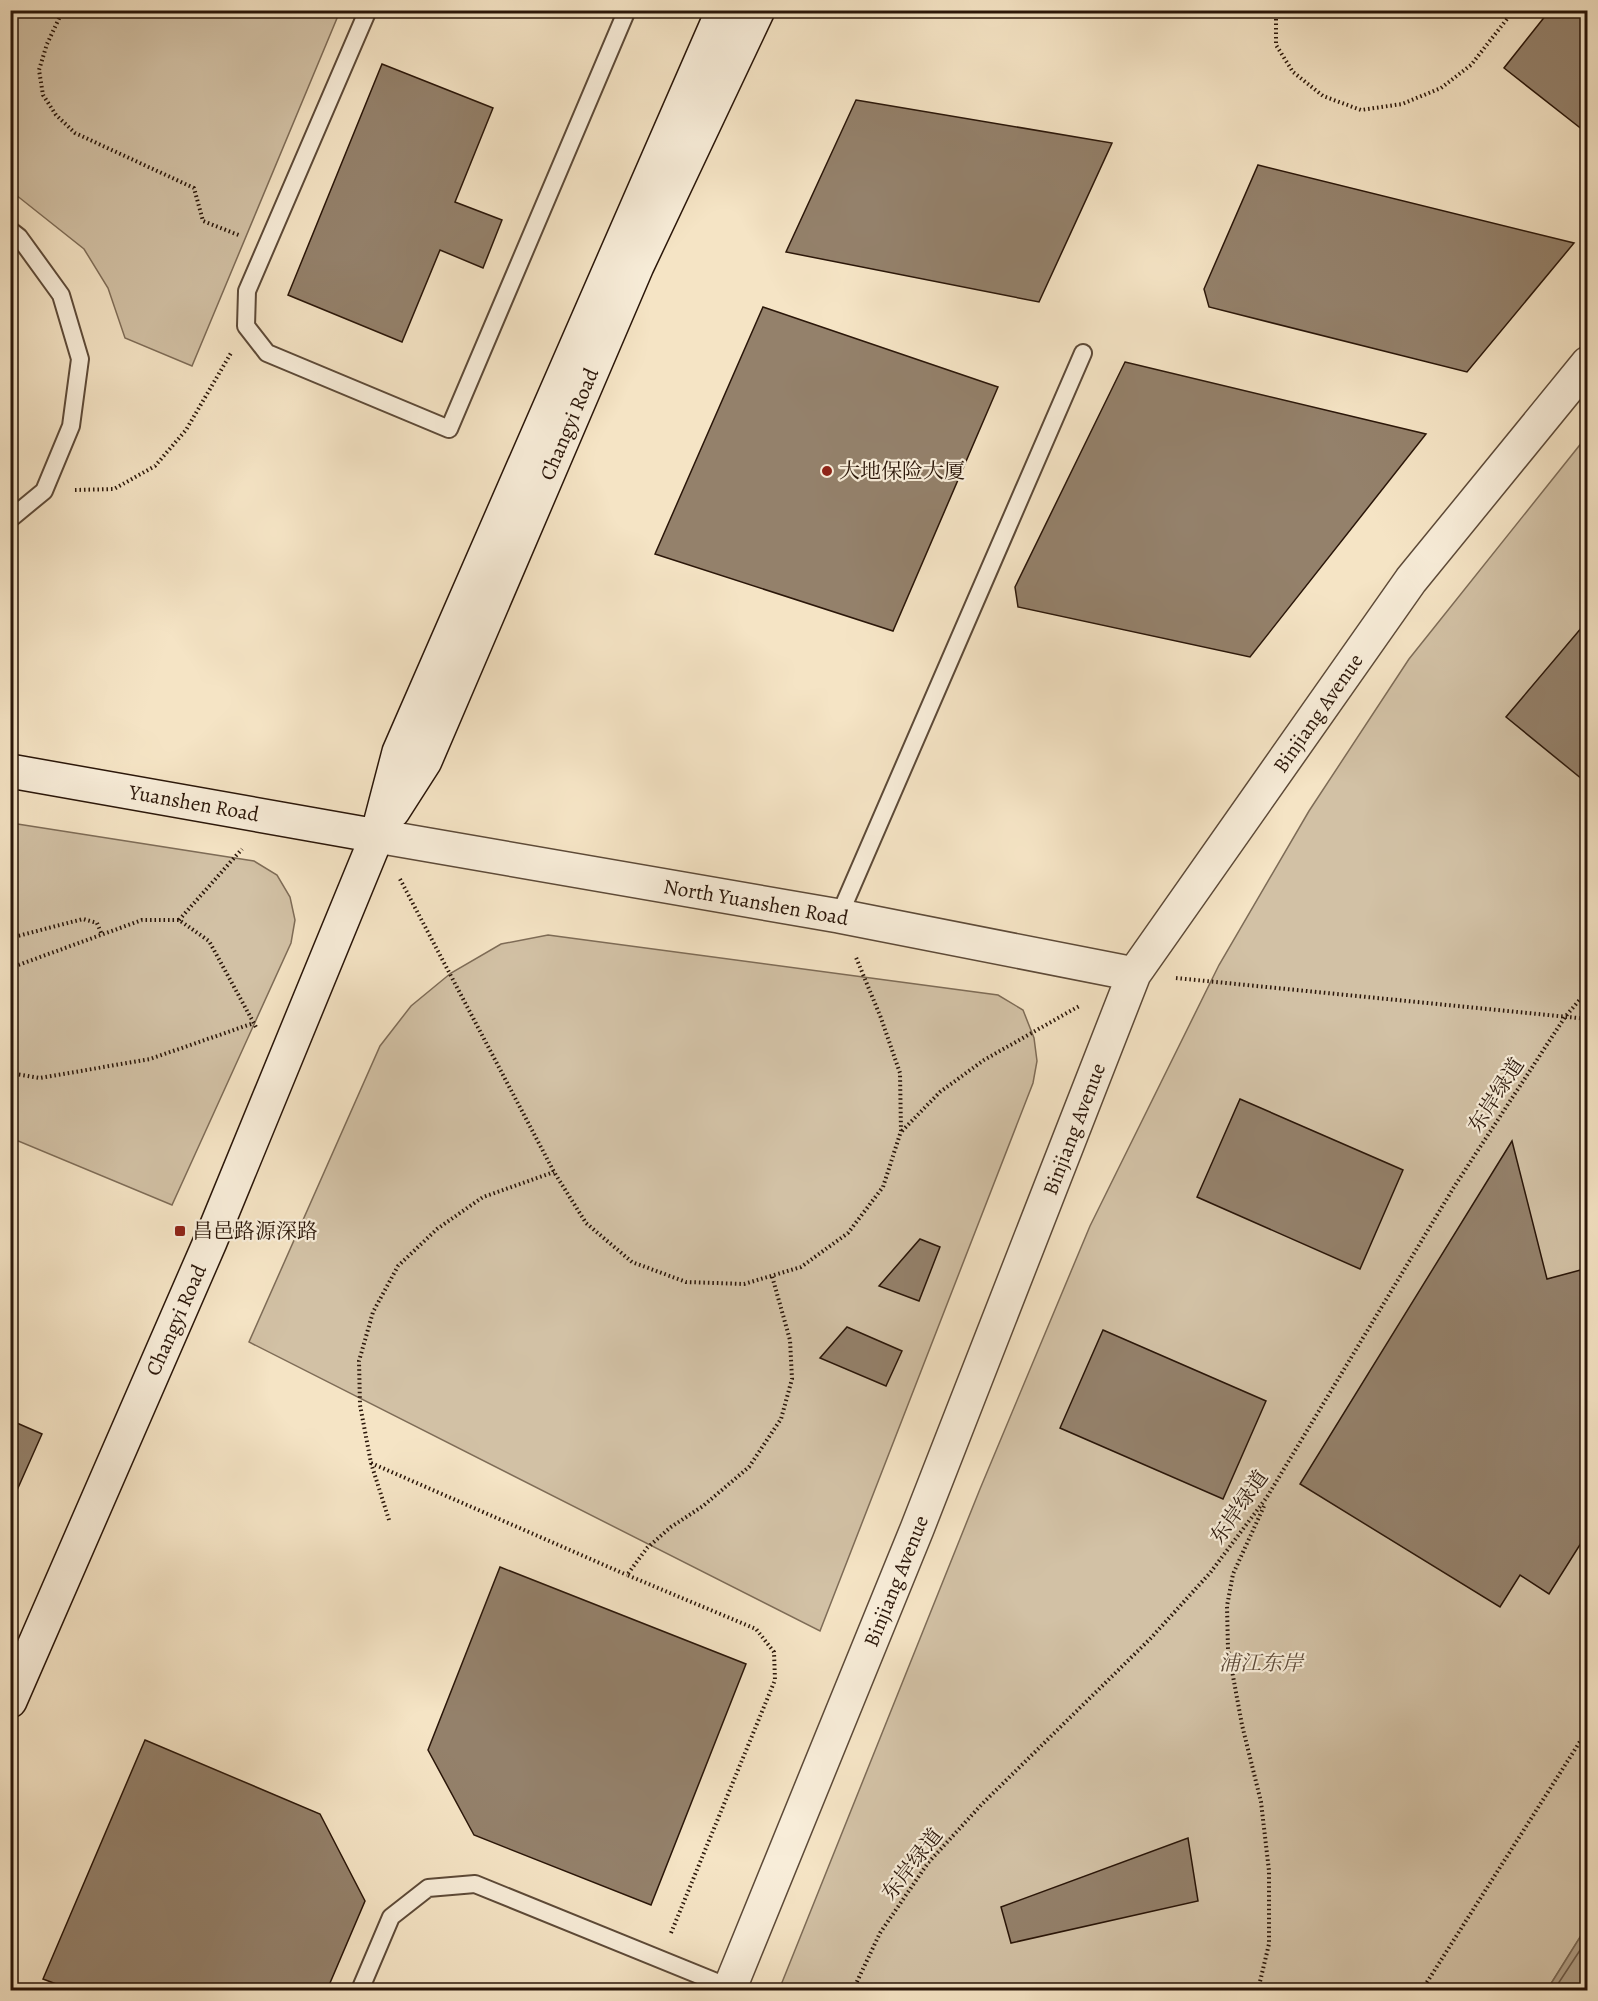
<svg xmlns="http://www.w3.org/2000/svg" width="1598" height="2001" font-family="Alegreya,'Noto Serif SC',serif">
<style>
.green{fill:#d2c1a5;stroke:#7e6c57;stroke-width:1.5}
.water{fill:#b09e85;stroke:#7a6853;stroke-width:1.5}
.lines{fill:none;stroke-linecap:round;stroke-linejoin:round}
.shore{stroke:#6d5a47;stroke-width:1.5}
.building{fill:#94816b;stroke:#2a1609;stroke-width:1.5}
.lane-casing{stroke:#5d4a38;stroke-width:20}
.street-casing{stroke:#5d4a38;stroke-width:36}
.secondary-casing{stroke:#2a1609;stroke-width:36}
.path{stroke:#2a1609;stroke-width:4;stroke-dasharray:1.5 3;stroke-linecap:butt}
.lane{stroke:#f8edd9;stroke-width:16}
.street{stroke:#f8edd9;stroke-width:33}
.secondary{stroke:#f8edd9;stroke-width:33}
.poi-dot{fill:#8f2418;stroke:#f8edd9;stroke-width:2}
.labels{text-anchor:middle;stroke-width:4.5;stroke-linejoin:round;paint-order:stroke}
.street-label{font-size:21px;fill:#2a1609;stroke:#f8edd9}
.poi-label{font-size:21px;fill:#2a1609;stroke:#f8edd9;text-anchor:start}
.park-label{font-size:21px;font-style:italic;fill:#5c4938;stroke:#f8edd9}
</style>
<rect width="100%" height="100%" fill="#f5e4c5"/>
<filter id="stains"><feTurbulence type="fractalNoise" baseFrequency=".00333" numOctaves="4"/><feColorMatrix values="0 0 0 0 .2 0 0 0 0 .09 0 0 0 0 .02 0 0 0 .5 -.17"/></filter>
<radialGradient id="worn" r=".72"><stop offset=".6" stop-color="#630" stop-opacity="0"/><stop offset="1" stop-color="#630" stop-opacity=".3"/></radialGradient>
<path class="green" d="M10,11H340L192,366L125,338L108,288L84,249L11,191Z
M1587,436V1926L1547,1990H779L980,1489L1090,1226L1219,965L1309,811L1409,659Z
M11,823L254,861L277,875L290,897L295,920L291,943L172,1205L11,1138Z
M548,935L998,995L1023,1010L1034,1038L1037,1061L1033,1083L820,1631L249,1342L380,1046L411,1006L451,973L501,944Z"/>
<path class="water" d="M1587,1926V1990H1547Z"/>
<g class="lines">
<path class="shore" d="M1554,1990L1588,1938"/>
</g>
<path class="building" d="M1550,10H1588V134L1504,68Z
M382,64L493,108L455,202L502,220L483,268L440,250L402,342L288,295Z
M856,100L1112,143L1039,302L786,252Z
M1258,165L1574,243L1467,372L1209,307L1204,289Z
M763,307L998,387L893,631L655,554Z
M1125,362L1426,434L1250,657L1018,607L1015,587Z
M1588,620V784L1506,717Z
M1240,1099L1403,1170L1360,1269L1197,1197Z
M1512,1141L1547,1279L1588,1268V1484L1585,1489L1588,1491V1532L1549,1594L1520,1575L1500,1607L1300,1484Z
M920,1239L940,1247L919,1301L879,1286Z
M847,1327L902,1351L886,1386L820,1358Z
M1103,1330L1266,1401L1223,1499L1060,1428Z
M10,1420L42,1434L10,1506Z
M500,1567L746,1664L651,1905L474,1835L428,1750Z
M145,1740L320,1814L365,1901L327,1990H72L43,1979Z
M1188,1838L1198,1901L1011,1943L1001,1907Z"/>
<g class="lines">
<g class="lane-casing">
<path id="lane" d="M368,10L247,291L246,326L267,353L449,429L627,10
M10,230L19,237L61,295L80,359L71,426L44,491L10,519
M839,916L1083,353
M360,1990L391,1917L428,1888L475,1884L731,1988"/>
</g>
<g class="street-casing">
<path id="street" d="M377,836L839,916L1134,974
M729,1990L917,1529L1134,974L1411,580L1588,363"/>
</g>
<g class="secondary-casing">
<path id="secondary" d="M10,771L377,836
M393,811L425,761L637,266L758,10
M10,1701L210,1242L377,836L399,752L723,10"/>
</g>
<path class="path" d="M63,10L47,44L39,70L43,95L56,115L75,133L194,188L203,221L241,236
M1276,10V45L1293,72L1323,96L1361,110L1402,104L1441,88L1471,65L1514,10
M75,490L114,489L155,466L186,430L231,353
M400,879L554,1172L586,1223L632,1262L686,1282L744,1284L801,1267L848,1233L883,1187L901,1131L900,1073L881,1018L855,955
M179,920L242,849
M10,938L83,919L97,923L102,935
M10,968L142,920H179L209,941L257,1029
M1176,978L1588,1019
M10,1073L40,1078L150,1059L254,1023
M902,1131L940,1092L984,1060L1081,1005
M371,1463L627,1575
M389,1520L371,1463L360,1405L359,1361L373,1312L398,1266L437,1229L483,1197L554,1172
M671,1933L775,1680L774,1652L756,1629L627,1575L647,1548L671,1527L703,1506L749,1467L781,1419L792,1379L790,1340L772,1276
M853,1990L880,1933L928,1863L982,1804L1150,1639L1210,1573L1267,1497L1454,1187L1565,1017L1588,990
M1258,1990L1269,1944V1871L1261,1802L1242,1725L1228,1649L1227,1606L1233,1574L1265,1504
M1422,1990L1588,1729"/>
<use href="#lane" class="lane"/>
<use href="#street" class="street"/>
<use href="#secondary" class="secondary"/>
</g>
<g class="poi-dot">
<circle cx="827" cy="471" r="6"/>
<rect x="174" y="1225" width="12" height="12" rx="3"/>
</g>
<g class="labels">
<g class="street-label">
<text transform="translate(569 424) rotate(-67)" y="7">Changyi Road</text>
<text transform="translate(1318 713) rotate(-55)" y="7">Binjiang Avenue</text>
<text transform="translate(194 803) rotate(10)" y="7">Yuanshen Road</text>
<text transform="translate(756 902) rotate(10)" y="7">North Yuanshen Road</text>
<text transform="translate(1496 1095) rotate(-57)" y="7">东岸绿道</text>
<text transform="translate(1074 1129) rotate(-69)" y="7">Binjiang Avenue</text>
<text transform="translate(176 1320) rotate(-66)" y="7">Changyi Road</text>
<text transform="translate(1239 1507) rotate(-55)" y="7">东岸绿道</text>
<text transform="translate(896 1581) rotate(-68)" y="7">Binjiang Avenue</text>
<text transform="translate(912 1864) rotate(-52)" y="7">东岸绿道</text>
</g>
<g class="poi-label">
<text x="839" y="478">大地保险大厦</text>
<text x="192" y="1238">昌邑路源深路</text>
</g>
<g class="park-label">
<text x="1261" y="1670">浦江东岸</text>
</g>
</g>
<rect width="1598" height="2001" fill="none" stroke="#f5e4c5" stroke-width="36"/>
<rect x="12" y="12" width="1574" height="1977" fill="none" stroke="#2a1609" stroke-width="3"/>
<rect x="18" y="18" width="1562" height="1965" fill="none" stroke="#2a1609" stroke-width="1.5"/>
<rect width="100%" height="100%" filter="url(#stains)"/>
<rect width="100%" height="100%" fill="url(#worn)"/>
</svg>
